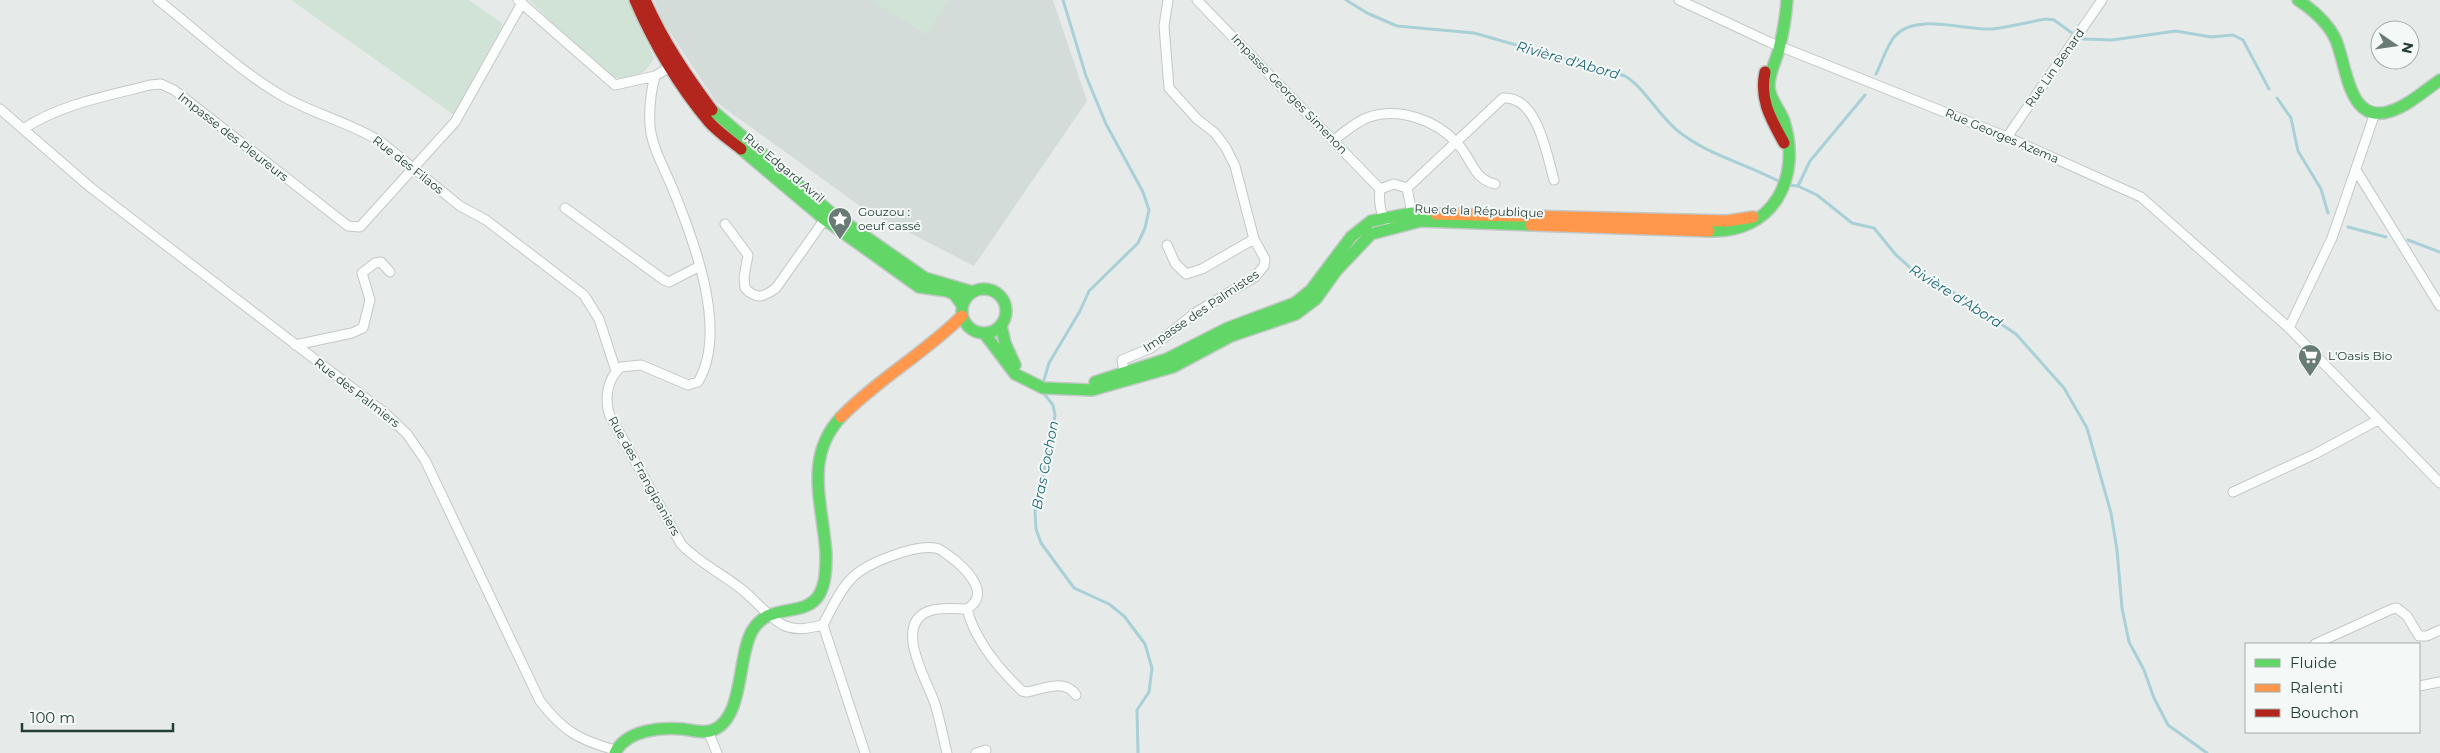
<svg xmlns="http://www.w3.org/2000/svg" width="2440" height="753" font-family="Montserrat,sans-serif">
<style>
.built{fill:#d4dcd9}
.green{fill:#d0e3d6}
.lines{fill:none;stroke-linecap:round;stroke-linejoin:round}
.stream{stroke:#a9d0d7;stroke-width:3}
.street-casing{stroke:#c3c8c6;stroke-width:11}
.fast-casing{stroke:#c2c8c6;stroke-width:14}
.slow-casing{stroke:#c2c8c6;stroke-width:14}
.jam-casing{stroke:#c2c8c6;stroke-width:14}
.street{stroke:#fbfcfc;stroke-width:9}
.fast{stroke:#63d668;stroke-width:11}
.slow{stroke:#ff974d;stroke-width:11}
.jam{stroke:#b3261e;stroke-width:11}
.labels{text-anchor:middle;stroke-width:4;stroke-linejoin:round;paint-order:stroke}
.street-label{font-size:12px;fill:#243e37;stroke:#f4f9f7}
.poi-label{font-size:12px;fill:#243e37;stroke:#f4f9f7;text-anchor:start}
.water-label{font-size:14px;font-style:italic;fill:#206777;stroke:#f4f9f7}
</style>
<rect width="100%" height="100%" fill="#e6ebe9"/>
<path class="built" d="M654,0H1053L1087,101L974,266L867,211L716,102L661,19Z"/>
<path class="green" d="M291,0H469L503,24L454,115Z
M529,0H629L654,58C644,78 626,84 606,74Z
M872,0H949L926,35Z"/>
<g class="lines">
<path class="stream" d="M1346,0L1367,13L1397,26L1474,33L1625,76C1644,87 1659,116 1678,131C1709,156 1748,164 1782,183
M2083,39L2112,40L2176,31L2211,37L2233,35L2243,40L2269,89
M1876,74C1882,62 1887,45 1895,36C1916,12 1966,31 1992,29C2010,27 2028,22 2046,19L2054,20L2072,33
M2277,98L2291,118L2298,151L2321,189L2328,213
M1788,185L1798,186L1817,195L1852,223L1874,228L1896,255L1915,272L1948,289L2016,334L2064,388L2087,428L2111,513L2117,550L2122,608L2129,642L2144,670L2154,698L2168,725L2207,753
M1798,186L1810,161L1865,95
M2348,227L2386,237
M2408,240L2440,252
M1043,383L1049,363L1080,311L1089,291L1138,243L1145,228L1149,210L1143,192L1106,124L1086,76L1063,0
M1042,391L1053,405L1055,415L1053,431L1035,512L1036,529L1041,543L1074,588L1109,604L1124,616L1145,644L1152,668L1149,692L1137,710L1138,753"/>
<g class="street-casing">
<path id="street" d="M158,0C199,32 241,73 286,98C317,115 351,123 381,142L460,206L486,220L584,295L599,319L616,371
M518,0L615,85L655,76
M1197,0L1380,189
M1679,0L1769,42L2007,137L2141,197L2289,328
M673,65L655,76C651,91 649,110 650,126C652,147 664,168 672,187C693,238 729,330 698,382L688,385L641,365L621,367C607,378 604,400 610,416L681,544C698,562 721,573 740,588C755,599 768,618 785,626C798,631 810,628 823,625C831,610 839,591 851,579C865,563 914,545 935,548C940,548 944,553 948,555C962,565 994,593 967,609C955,609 941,607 929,611C892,625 928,682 935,704C940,720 943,737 947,753
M0,109L90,187L385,413L407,434L425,460L540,701C563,731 579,740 615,750
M2375,113L2332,238L2289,328L2440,483
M23,129C61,104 107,96 150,85L161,84L174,90L348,226L360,227L455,122L522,3
M2007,137L2102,0
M1333,141C1344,132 1356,122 1369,117C1399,107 1436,120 1457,143C1473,160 1472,178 1495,184
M2356,170L2440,306
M1407,188L1503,98C1537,95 1547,155 1554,180
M1380,189L1394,184L1407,188L1412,213L1409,218
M1380,189C1379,199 1379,212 1386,220
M565,208L664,280L669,282L700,266
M725,224L748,255L744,277L745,288C756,300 764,297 776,288L827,216
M1167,245L1175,263L1186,274L1202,269L1254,239
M295,345L352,333L363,328L370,300L362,273L375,263L381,262L390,272
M1125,376L1122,360L1151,348L1195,313L1255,277L1264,266L1265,259L1254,239L1235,166L1226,148L1215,133L1197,119L1169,88L1164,26L1168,0
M2233,492L2315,454L2378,420
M967,609C975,641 998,668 1022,691L1027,692C1043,689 1065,678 1076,695
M823,625L865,753
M2315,644L2392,609L2397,608L2407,616L2419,636H2427L2440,630
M2419,686L2440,682
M708,731L717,753
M976,753L986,750"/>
</g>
<g class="fast-casing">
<path id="fast" d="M2298,0C2313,10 2327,22 2335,38C2347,63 2347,126 2391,111C2409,105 2424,91 2440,80
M712,110L830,212L925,278L973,292
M741,149L824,219L919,287L947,291L954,294L962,305
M1709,231C1773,234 1802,178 1784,121C1780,109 1769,99 1769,86C1769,73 1776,61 1779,49C1783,33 1786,16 1787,0
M962 311a22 22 0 1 1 44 0a22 22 0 1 1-44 0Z
M1001,325L1005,343L1015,365
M984,333L1015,374L1043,388L1092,390L1173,367L1231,336L1296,314L1316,299L1336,271L1371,234L1421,221L1531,225
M1095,382L1167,359L1228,328L1295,303L1311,290L1351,237L1371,221L1412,213L1436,214
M615,753C626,730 660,727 683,729C692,730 704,734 713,730C744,718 737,658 752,631C769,601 804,619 819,595C826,583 826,567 826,554C823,504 803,458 841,417"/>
</g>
<g class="slow-casing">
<path id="slow" d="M1436,214L1727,221L1753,217
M1531,225L1709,231
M841,417C878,379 925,353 962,316"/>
</g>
<g class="jam-casing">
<path id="jam" d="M635,0C654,44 678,85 709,122C718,132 731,141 741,149
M645,0C663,41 686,75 712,110
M1765,72C1759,100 1771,119 1784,143"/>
</g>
<use href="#street" class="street"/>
<use href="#fast" class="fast"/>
<use href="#slow" class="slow"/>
<use href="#jam" class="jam"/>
</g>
<defs>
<g id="sight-pin" transform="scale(1.25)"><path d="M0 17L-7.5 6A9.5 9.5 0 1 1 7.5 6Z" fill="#687b75" stroke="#f4f9f7"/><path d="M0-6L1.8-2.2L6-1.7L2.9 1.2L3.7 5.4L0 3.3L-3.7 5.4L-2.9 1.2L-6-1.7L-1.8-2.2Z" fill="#fff"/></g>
<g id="supermarket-pin" transform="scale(1.25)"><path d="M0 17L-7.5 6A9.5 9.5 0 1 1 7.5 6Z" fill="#687b75" stroke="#f4f9f7"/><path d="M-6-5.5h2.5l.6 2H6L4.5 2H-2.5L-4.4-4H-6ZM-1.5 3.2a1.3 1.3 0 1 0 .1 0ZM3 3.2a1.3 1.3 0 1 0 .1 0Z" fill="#fff"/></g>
</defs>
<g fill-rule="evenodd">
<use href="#sight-pin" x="840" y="219"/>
<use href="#supermarket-pin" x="2310" y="356"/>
</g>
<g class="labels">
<g class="street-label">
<text transform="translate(2055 68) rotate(-55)" y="4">Rue Lin Benard</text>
<text transform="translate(1289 94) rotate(46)" y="4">Impasse Georges Simenon</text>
<text transform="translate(2002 136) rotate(23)" y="4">Rue Georges Azema</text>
<text transform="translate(233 137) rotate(38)" y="4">Impasse des Pleureurs</text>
<text transform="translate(408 165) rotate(38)" y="4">Rue des Filaos</text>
<text transform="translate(784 168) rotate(40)" y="4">Rue Edgard Avril</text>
<text transform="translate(1479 211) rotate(2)" y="4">Rue de la République</text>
<text transform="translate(1201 311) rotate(-34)" y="4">Impasse des Palmistes</text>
<text transform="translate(357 393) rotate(38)" y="4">Rue des Palmiers</text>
<text transform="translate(644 476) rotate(61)" y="4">Rue des Frangipaniers</text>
</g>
<g class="poi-label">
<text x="858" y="216">Gouzou :<tspan x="858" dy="14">oeuf cassé</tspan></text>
<text x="2328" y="360">L'Oasis Bio</text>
</g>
<g class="water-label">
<text transform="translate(1568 60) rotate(16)" y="5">Rivière d'Abord</text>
<text transform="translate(1956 296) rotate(32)" y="5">Rivière d'Abord</text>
<text transform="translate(1045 465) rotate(-79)" y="5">Bras Cochon</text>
</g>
</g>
<rect x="2245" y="643" width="175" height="90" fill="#f4f9f7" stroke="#a1aeaa"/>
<rect x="2255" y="659" width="25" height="8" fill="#63d668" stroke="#a1aeaa"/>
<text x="2290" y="668" font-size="15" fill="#243e37">Fluide</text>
<rect x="2255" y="684" width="25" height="8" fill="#ff974d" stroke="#a1aeaa"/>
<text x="2290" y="693" font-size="15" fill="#243e37">Ralenti</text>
<rect x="2255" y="709" width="25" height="8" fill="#b3261e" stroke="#a1aeaa"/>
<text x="2290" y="718" font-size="15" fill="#243e37">Bouchon</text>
<g transform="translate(2395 45) rotate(103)"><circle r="24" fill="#f4f9f7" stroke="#a1aeaa"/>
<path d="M0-4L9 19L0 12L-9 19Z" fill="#687b75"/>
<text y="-8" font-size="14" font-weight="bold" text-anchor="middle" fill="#243e37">N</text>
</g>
<path d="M22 723v8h151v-8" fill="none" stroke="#243e37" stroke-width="2.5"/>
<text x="30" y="723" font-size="15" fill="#243e37" stroke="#f4f9f7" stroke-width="4" paint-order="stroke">100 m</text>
</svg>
